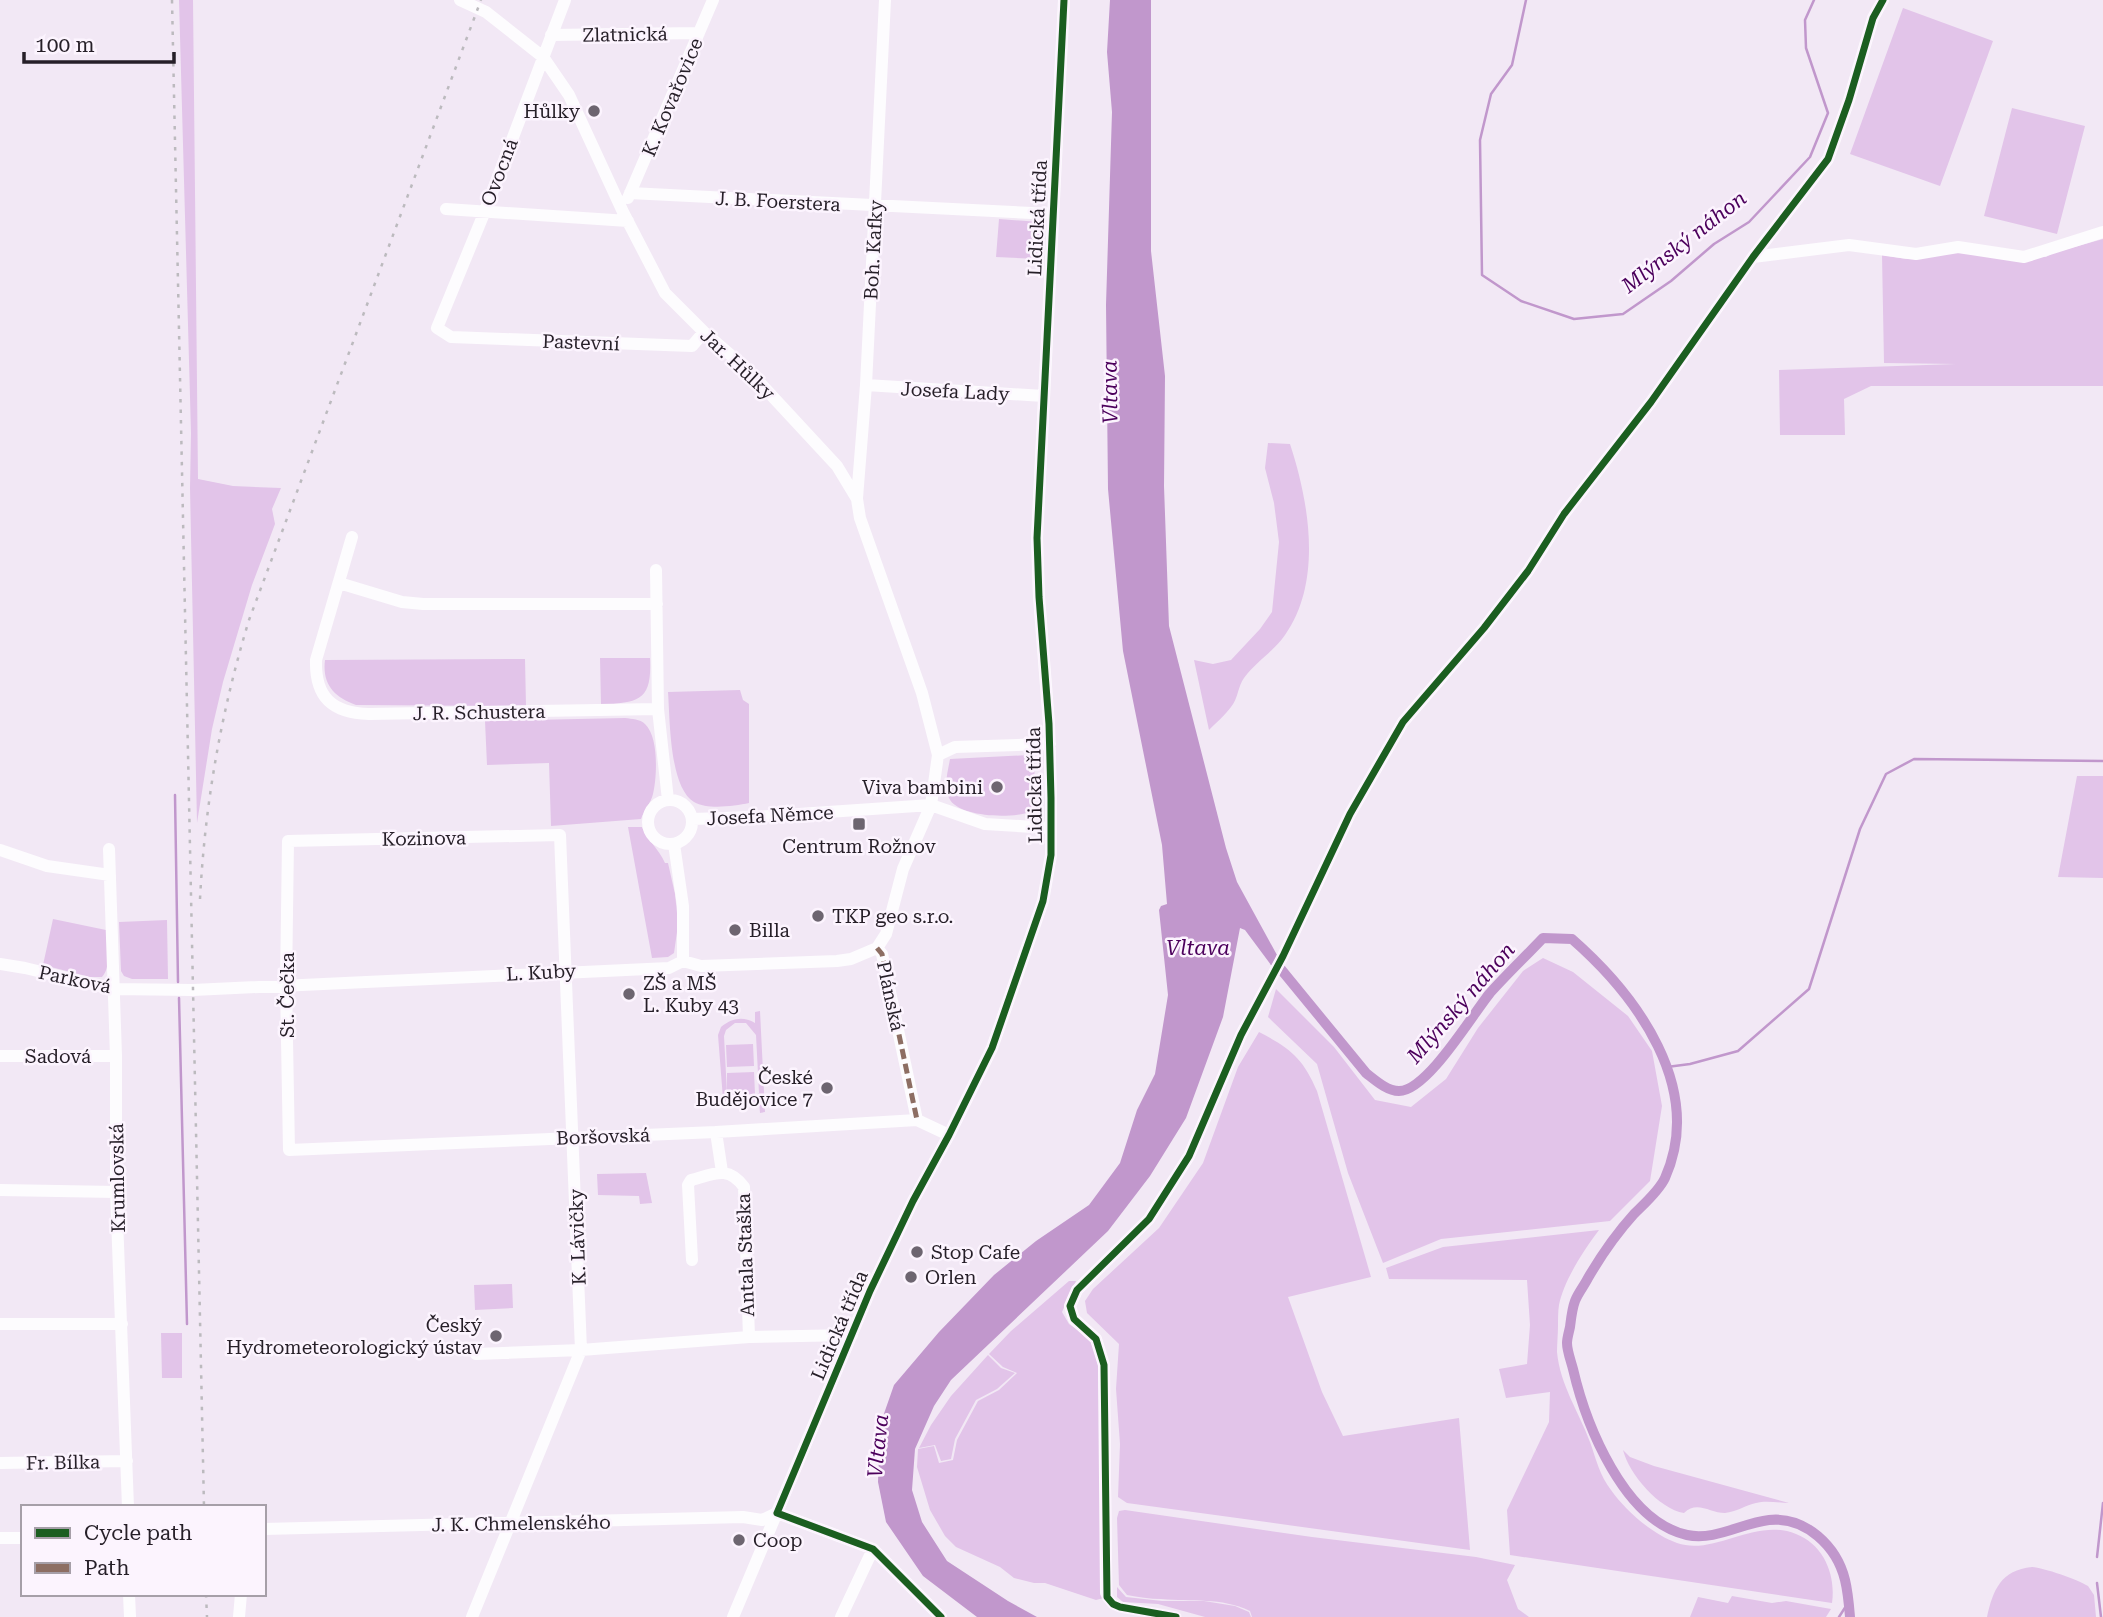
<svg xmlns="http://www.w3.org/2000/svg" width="2103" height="1617" font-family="'Roboto Serif',serif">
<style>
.green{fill:#e2c4e9;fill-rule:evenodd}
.water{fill:#c197cc}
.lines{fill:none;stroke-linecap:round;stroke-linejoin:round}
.stream{stroke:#c197cc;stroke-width:2.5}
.canal{stroke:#c197cc;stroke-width:10}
.minor{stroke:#fdfcfe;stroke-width:12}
.rail{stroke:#bcbabe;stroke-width:2.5;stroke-dasharray:3.5 7;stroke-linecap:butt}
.quiet{stroke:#8d6e63;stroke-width:5;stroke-dasharray:10 5;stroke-linecap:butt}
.cycleway-casing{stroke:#fcf4fe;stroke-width:11}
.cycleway{stroke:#1b5e20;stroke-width:7}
.poi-dot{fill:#6d6570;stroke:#fcf4fe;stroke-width:2.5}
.labels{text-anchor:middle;stroke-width:5;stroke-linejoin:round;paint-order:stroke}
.street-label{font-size:19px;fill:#261f28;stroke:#fcf4fe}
.poi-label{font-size:19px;fill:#261f28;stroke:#fcf4fe;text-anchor:start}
.water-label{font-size:21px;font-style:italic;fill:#4c005c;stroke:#fcf4fe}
</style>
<rect width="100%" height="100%" fill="#f2e8f5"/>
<path class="green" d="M179,0H193L198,479L233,486L281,488L272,509L275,524L252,585L223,682L212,729L197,823L190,488L191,433Z
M1903,8L1993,41L1940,186L1850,154Z
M2012,108L2085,126L2057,234L1984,216Z
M999,219L1040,222L1037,259L996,257Z
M2103,239V386H1871L1844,399L1845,435H1780L1779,370L1956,364L1884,363L1882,255L1906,259L1960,252L2046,257L2053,253Z
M1268,443L1290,444C1309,502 1323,581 1285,635C1274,651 1256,662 1244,678C1238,686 1238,699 1231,707C1225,715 1216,723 1209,730L1194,660L1213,664L1231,660L1260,629L1272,612L1279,542L1274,503L1265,468Z
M600,658H650C652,701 640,702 601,705Z
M525,659L526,706L356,705C334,697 322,684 325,660Z
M740,690L743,700L749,704V803C734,806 708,810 694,802C669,787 670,718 668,692Z
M625,718C632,719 640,719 645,724C659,737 657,777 653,794C651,803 644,810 641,819L551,826L549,763L487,765L485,721Z
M1029,755L1035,759L1033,811C1015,819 958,818 949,798C943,787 948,771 950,759Z
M2077,776H2103V878L2058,877Z
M628,827H642C648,841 659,849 665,863H668L675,894L679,932H677L674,953L668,957L652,958Z
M53,919L106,930C106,944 112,967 102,977H90L43,965Z
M167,920L168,979H132L124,976L121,971L119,922Z
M1543,958L1573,972L1628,1016L1652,1051L1662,1106L1650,1181L1610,1221L1441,1239L1383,1263L1348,1173L1317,1064L1268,1017L1276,989L1334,1047L1375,1100L1411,1107L1446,1079L1478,1028L1523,971Z
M760,1011L765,1112L760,1113L759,1101C747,1110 734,1110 723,1099L718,1035L721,1027C732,1018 743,1016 755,1023V1012ZM735,1023H746L756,1035L759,1093L748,1103L730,1100L728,1095L755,1094L754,1072L727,1073V1093L724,1036L726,1030Z
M1259,1032C1290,1048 1303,1058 1317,1091L1371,1277L1288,1297L1322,1392L1343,1436L1459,1418L1470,1550L1127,1503L1118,1497L1120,1444L1116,1389L1119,1344L1087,1313L1085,1301L1093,1289L1159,1228L1203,1163L1238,1067Z
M753,1044L754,1066L727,1067L726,1045Z
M646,1173L652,1203L640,1204L639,1196L598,1195L597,1174Z
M1599,1230C1584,1250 1564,1280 1559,1305C1558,1311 1558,1319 1558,1326C1558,1334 1557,1344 1557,1352C1560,1385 1579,1412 1590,1442C1596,1459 1600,1476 1611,1490C1626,1511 1652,1534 1677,1543C1715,1556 1755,1517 1796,1534C1824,1545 1836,1575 1832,1603L1510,1555L1507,1510L1549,1422L1550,1392L1506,1398L1499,1369L1527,1364L1530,1325L1527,1280L1389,1279L1386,1268L1443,1247Z
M1069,1281H1076L1062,1312L1069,1324L1089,1338L1100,1364L1104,1598L1096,1600L1045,1583H1034L1014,1578L1000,1567L956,1547L945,1536L930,1510L917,1467L918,1449L934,1446L939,1463L953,1460L957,1440L978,1401L999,1390L1017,1373L1003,1367L989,1354L1011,1331Z
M512,1284L513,1308L475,1310L474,1285Z
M161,1333H182V1378H162Z
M988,1355L1001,1368L1015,1373L997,1389L976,1400L955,1439L951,1459L941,1461L935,1445L919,1448L931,1425L951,1396Z
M1623,1450L1630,1457L1654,1466L1789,1503C1779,1503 1766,1500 1756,1503C1746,1505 1736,1512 1725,1513C1710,1513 1697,1500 1684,1513C1659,1509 1629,1474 1623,1450Z
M1125,1510L1312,1537L1476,1557L1515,1565L1507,1580L1518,1609L1529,1617H1252L1250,1611C1221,1597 1192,1602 1161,1599C1150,1599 1138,1597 1127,1595L1119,1585L1117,1518L1119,1511Z
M2032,1567C2044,1568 2077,1579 2088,1586L2094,1595L2096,1617H1987C1993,1590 2001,1570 2032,1567Z
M1117,1587L1126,1597L1162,1601H1204L1235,1606L1249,1612L1251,1617H1205L1158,1604L1123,1602L1117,1597Z
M1732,1596L1772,1603L1786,1601L1831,1609L1826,1617H1690L1698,1597L1728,1603Z"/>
<path class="water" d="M1110,0H1151V251L1165,376L1164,486L1169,626L1226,848L1237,882L1277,955L1271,965L1245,930L1240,928L1223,1017L1186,1118L1150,1176L1108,1231L951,1380L934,1406L915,1449L912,1490L922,1522L947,1561L1008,1601L1037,1617H977L923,1576L886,1522L878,1482L880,1425L894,1385L939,1332L994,1275L1036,1241L1089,1205L1120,1163L1137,1110L1155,1074L1168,995L1159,910L1161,906L1167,904L1162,845L1123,651L1108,489L1106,305L1112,112L1107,52Z"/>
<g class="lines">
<path class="stream" d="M1526,0L1512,65L1491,94L1480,140L1482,275L1521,301L1574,319L1623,314L1671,281L1714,244L1749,222L1810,157L1828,113L1806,48L1805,20L1814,0
M175,795L178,982
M179,998L187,1324
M1667,1067L1690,1064L1738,1051L1809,989L1860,829L1886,774L1914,759L2103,761
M2097,1557L2103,1503
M2097,1583L2101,1617
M1839,1617L1848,1603"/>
<path class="canal" d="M1275,962L1366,1073C1375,1080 1387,1091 1399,1091C1427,1091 1472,1015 1490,993C1507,974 1525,957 1543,938L1572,939C1637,996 1705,1088 1665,1178C1659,1191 1644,1204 1634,1214C1615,1235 1602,1254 1588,1278C1584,1286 1578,1293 1575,1301C1572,1309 1571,1319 1570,1327C1569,1332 1567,1338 1567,1343C1567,1351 1571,1361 1573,1369C1586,1425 1624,1521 1687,1535C1715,1541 1742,1523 1769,1520C1806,1516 1837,1547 1845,1580C1848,1592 1849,1605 1850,1617"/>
<path class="minor" d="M565,0L485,211L437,328L451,337L692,346L704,332
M551,35L699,33
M630,193L1052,214
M628,198L713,0
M446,209L628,221
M1753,257L1849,245L1916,254L1958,247L2024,257L2103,232
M866,385L1044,396
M857,498L866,385L885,0
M352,537L316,660C315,697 332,713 369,714L658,709
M656,570L658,709L668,800
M339,583L402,602L423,604H657
M938,755L955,747L1050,744
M648 822a22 22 0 1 1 44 0a22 22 0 1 1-44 0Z
M692,819L756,817L931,805L985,824L1051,828
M674,844L683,906V961
M109,849L116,1056V1192L128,1507
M0,850L47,866L110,875
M877,948L882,954L917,1120
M0,964L25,968L113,989L193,990L669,968L683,961L701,966L837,961L851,959L877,948L886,934L903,869L931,805L938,755L922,693L860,518L857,499L837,466L748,370L704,332L665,293L623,212L569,95L543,57L486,12L460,0
M0,1056H116
M716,1132L722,1172
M0,1190L116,1192
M692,1260L688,1185L691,1180C714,1174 728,1165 744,1187L749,1337
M0,1324H122
M476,1354L581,1350L749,1337L852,1335
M0,1463L127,1461
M777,1513L873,1549L941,1617
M264,1529L743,1517L762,1520L777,1513
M0,1538H23
M1106,1593L1104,1365L1096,1339L1074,1319L1070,1306L1077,1290L1149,1219L1189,1156L1241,1035L1283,956L1350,814L1403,722L1484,628L1528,571L1564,514L1651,402L1753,257L1828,159L1849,100L1873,18L1883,0
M129,1594L130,1617
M239,1617L241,1594
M472,1617L581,1350L560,835L288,841L286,985L289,1150L716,1132L917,1120L949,1135
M733,1617L870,1291L913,1201L949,1135L992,1048L1043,901L1051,855V798L1049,724L1039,597L1037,538L1064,0
M841,1617L873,1549"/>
<path class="rail" d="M172,0L204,1507
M200,899C205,803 221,712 249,620L481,0
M206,1594L207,1617"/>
<path class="quiet" d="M877,948L882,954L917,1120"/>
<g class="cycleway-casing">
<path id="cycleway" d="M941,1617L873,1549L777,1513L870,1291L913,1201L949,1135L992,1048L1043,901L1051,855V798L1049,724L1039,597L1037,538L1064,0
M1176,1617L1120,1607L1113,1604L1107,1597L1104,1365L1096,1339L1074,1319L1070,1306L1077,1290L1149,1219L1189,1156L1241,1035L1283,956L1350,814L1403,722L1484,628L1528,571L1564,514L1651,402L1753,257L1828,159L1849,100L1873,18L1883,0"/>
</g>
<use href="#cycleway" class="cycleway"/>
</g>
<g class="poi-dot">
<circle cx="594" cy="111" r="7"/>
<circle cx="997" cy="787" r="7"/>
<rect x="852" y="817" width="14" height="14" rx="3.5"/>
<circle cx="818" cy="916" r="7"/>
<circle cx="735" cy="930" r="7"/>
<circle cx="629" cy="994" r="7"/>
<circle cx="827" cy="1088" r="7"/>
<circle cx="917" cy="1252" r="7"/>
<circle cx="911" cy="1277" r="7"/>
<circle cx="496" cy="1336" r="7"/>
<circle cx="739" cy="1540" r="7"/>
</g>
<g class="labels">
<g class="street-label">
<text transform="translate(625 34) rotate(-1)" y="7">Zlatnická</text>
<text transform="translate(672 97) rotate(-67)" y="7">K. Kovařovice</text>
<text transform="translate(499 172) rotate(-69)" y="7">Ovocná</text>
<text transform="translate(778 201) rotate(3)" y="7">J. B. Foerstera</text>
<text transform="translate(1037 218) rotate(-87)" y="7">Lidická třída</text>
<text transform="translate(873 250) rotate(-87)" y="7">Boh. Kafky</text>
<text transform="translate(581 342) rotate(2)" y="7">Pastevní</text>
<text transform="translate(738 364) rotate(43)" y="7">Jar. Hůlky</text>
<text transform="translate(955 391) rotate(3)" y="7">Josefa Lady</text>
<text transform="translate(479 712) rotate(-1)" y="7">J. R. Schustera</text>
<text transform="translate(1034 785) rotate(-91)" y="7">Lidická třída</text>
<text transform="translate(770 815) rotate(-3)" y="7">Josefa Němce</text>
<text transform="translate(424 838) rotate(-1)" y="7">Kozinova</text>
<text transform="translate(541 972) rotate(-3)" y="7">L. Kuby</text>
<text transform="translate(75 979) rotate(12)" y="7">Parková</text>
<text transform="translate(287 995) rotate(-90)" y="7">St. Čečka</text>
<text transform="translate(891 996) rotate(78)" y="7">Plánská</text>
<text x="58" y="1063">Sadová</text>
<text transform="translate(603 1136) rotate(-2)" y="7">Boršovská</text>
<text transform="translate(117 1178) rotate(-91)" y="7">Krumlovská</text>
<text transform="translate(577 1237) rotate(-92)" y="7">K. Lávičky</text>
<text transform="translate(745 1255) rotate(-92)" y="7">Antala Staška</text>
<text transform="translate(839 1325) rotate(-67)" y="7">Lidická třída</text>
<text transform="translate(63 1462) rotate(-1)" y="7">Fr. Bílka</text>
<text transform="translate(521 1523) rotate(-1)" y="7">J. K. Chmelenského</text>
</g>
<g class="poi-label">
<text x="580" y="118" text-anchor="end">Hůlky</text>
<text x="983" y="794" text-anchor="end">Viva bambini</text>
<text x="859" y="853" text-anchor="middle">Centrum Rožnov</text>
<text x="832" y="923">TKP geo s.r.o.</text>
<text x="749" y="937">Billa</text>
<text x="643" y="990">ZŠ a MŠ<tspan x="643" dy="22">L. Kuby 43</tspan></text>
<text x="813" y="1084" text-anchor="end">České<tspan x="813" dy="22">Budějovice 7</tspan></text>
<text x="931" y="1259">Stop Cafe</text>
<text x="925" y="1284">Orlen</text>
<text x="482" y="1332" text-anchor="end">Český<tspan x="482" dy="22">Hydrometeorologický ústav</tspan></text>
<text x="753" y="1547">Coop</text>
</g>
<g class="water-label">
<text transform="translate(1684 242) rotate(-38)" y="7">Mlýnský náhon</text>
<text transform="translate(1110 392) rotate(-91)" y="7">Vltava</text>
<text x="1198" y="955">Vltava</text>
<text transform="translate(1461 1003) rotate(-49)" y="7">Mlýnský náhon</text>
<text transform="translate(878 1446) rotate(-84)" y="7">Vltava</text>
</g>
</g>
<rect x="21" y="1505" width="245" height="91" fill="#fcf4fe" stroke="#a69fa8" stroke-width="2"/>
<rect x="35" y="1528" width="35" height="10" fill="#1b5e20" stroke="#a69fa8" stroke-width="2"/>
<text x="84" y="1540" font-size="21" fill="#261f28">Cycle path</text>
<rect x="35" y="1563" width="35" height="10" fill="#8d6e63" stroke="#a69fa8" stroke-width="2"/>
<text x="84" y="1575" font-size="21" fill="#261f28">Path</text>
<path d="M24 52v10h150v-10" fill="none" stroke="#261f28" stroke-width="3.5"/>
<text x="35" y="52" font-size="21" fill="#261f28" stroke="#fcf4fe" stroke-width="5" paint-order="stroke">100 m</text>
</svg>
